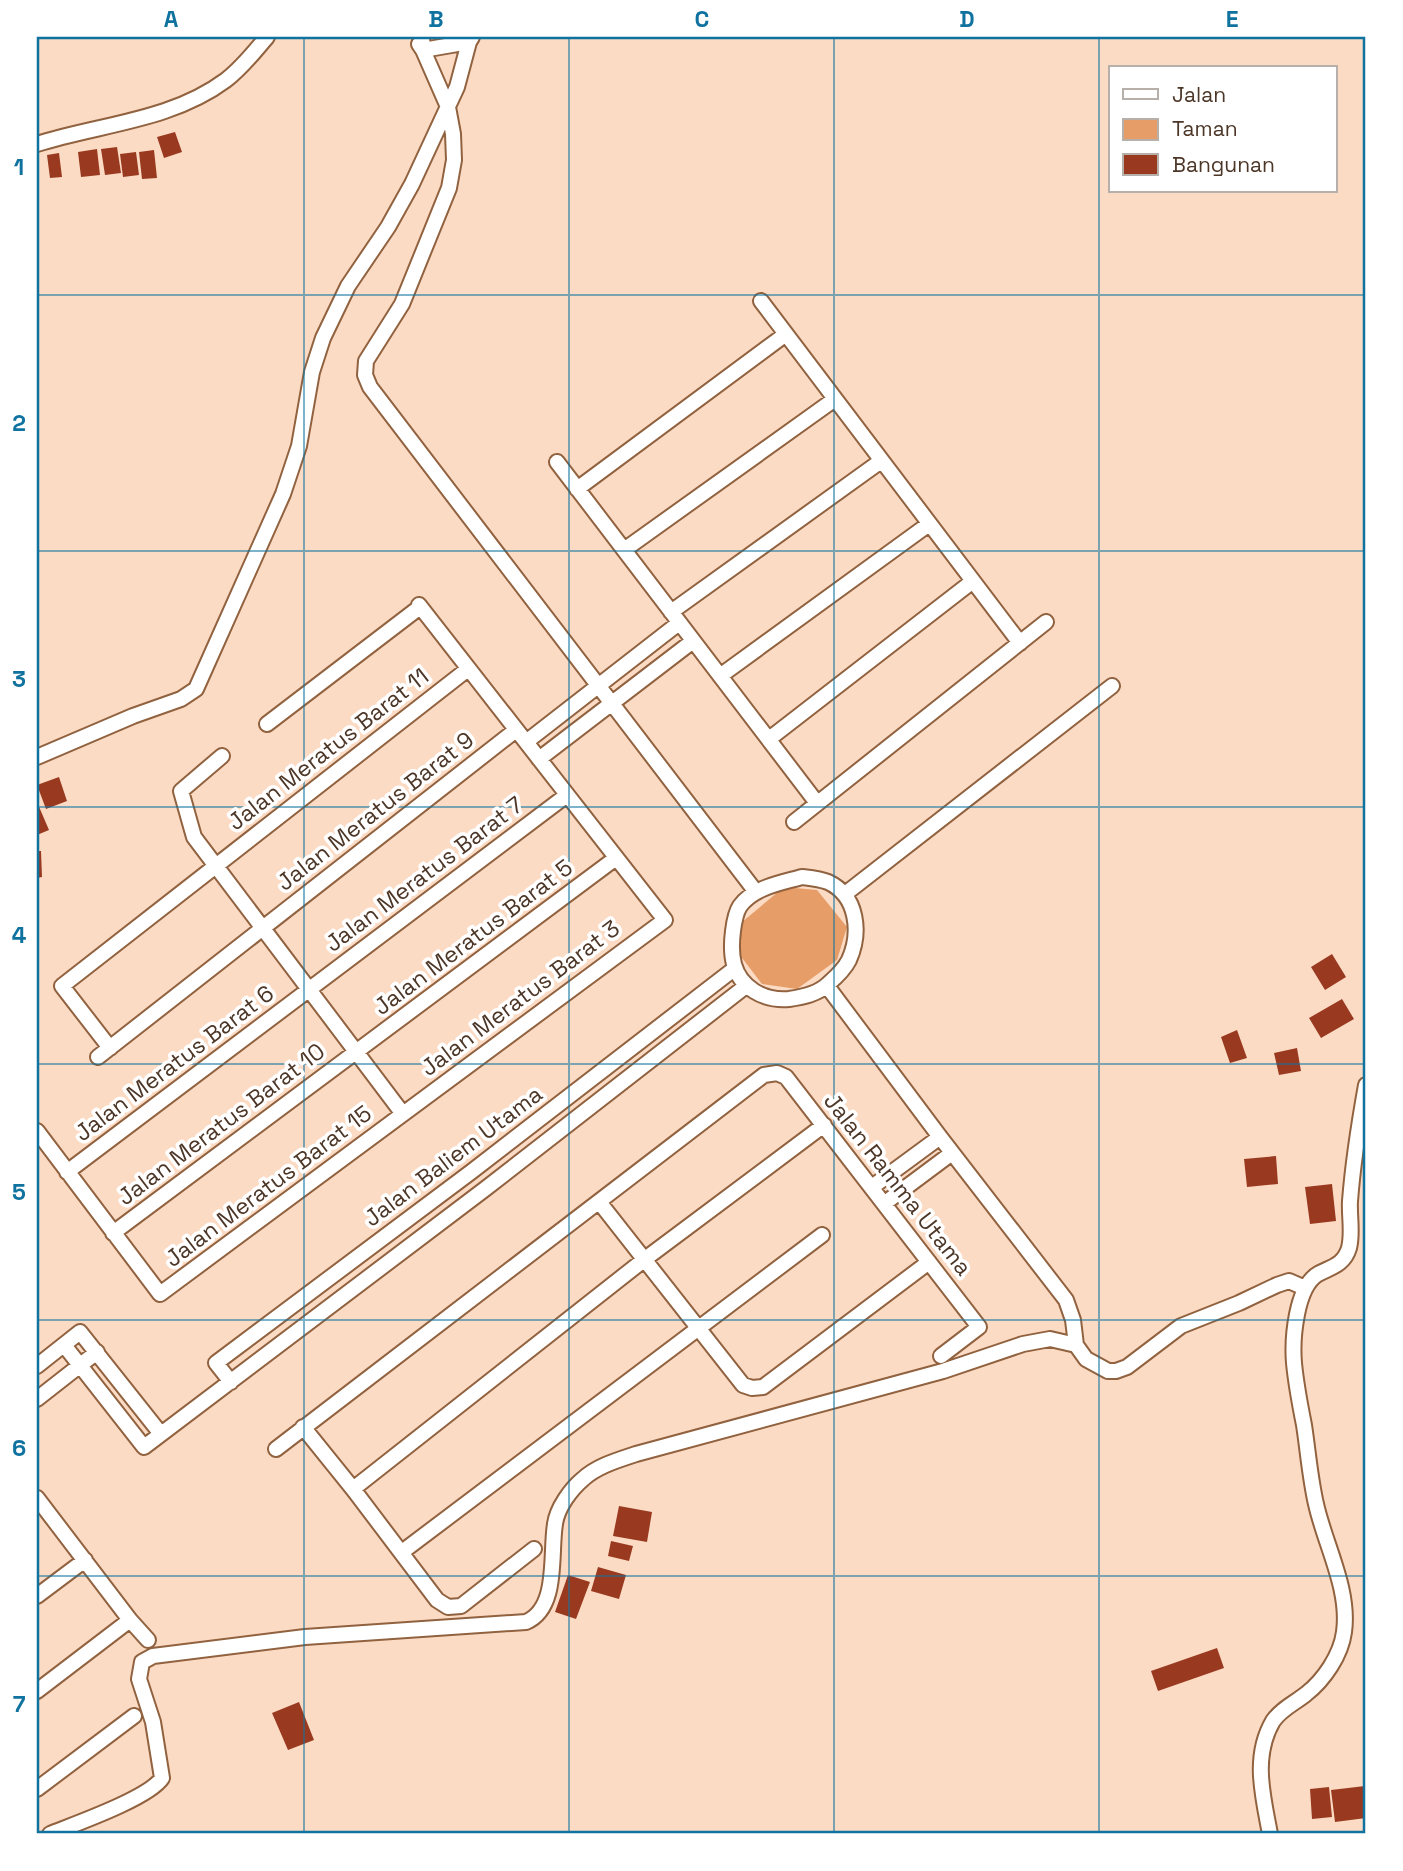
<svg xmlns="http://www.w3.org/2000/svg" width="1403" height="1871" font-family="'Space Grotesk',sans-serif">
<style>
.green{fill:#e69d67}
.building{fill:#993a20}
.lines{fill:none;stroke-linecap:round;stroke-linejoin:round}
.minor-casing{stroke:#91623f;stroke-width:18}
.minor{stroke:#fff;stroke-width:14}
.grid{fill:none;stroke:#10729f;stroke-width:2;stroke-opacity:0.55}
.labels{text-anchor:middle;stroke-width:7;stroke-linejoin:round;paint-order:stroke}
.street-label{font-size:23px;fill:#4c3627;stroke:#fff}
.neatline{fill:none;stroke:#10729f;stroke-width:2.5}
.grid-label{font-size:23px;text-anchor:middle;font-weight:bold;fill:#10729f}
</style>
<rect width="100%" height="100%" fill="#fcdbc5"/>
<path class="green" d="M784,887L817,890L847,927L837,960L797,989L762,984L739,954L742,922Z"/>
<path class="building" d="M175,132L182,152L164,158L157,137Z
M117,147L121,173L105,175L101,149Z
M97,149L100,175L81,177L78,152Z
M154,150L157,178L142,179L139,152Z
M136,152L139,175L123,177L120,154Z
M59,153L62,177L50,178L47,155Z
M59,777L67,801L46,809L37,785Z
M37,802L49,830L37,835Z
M37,851H41L42,877L37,878Z
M1332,954L1346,977L1325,990L1311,967Z
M1342,999L1354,1019L1321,1038L1309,1018Z
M1237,1030L1247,1058L1230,1063L1221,1037Z
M1297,1048L1301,1071L1279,1075L1274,1053Z
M1276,1156L1278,1184L1247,1187L1244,1159Z
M1332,1184L1336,1221L1310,1224L1305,1187Z
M619,1506L652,1512L647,1542L613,1536Z
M611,1541L633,1546L629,1561L608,1556Z
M598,1567L626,1575L619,1599L591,1591Z
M568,1575L590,1582L576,1619L555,1612Z
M1217,1648L1224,1668L1158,1691L1151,1671Z
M299,1702L314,1740L288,1750L272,1713Z
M1365,1786L1366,1818L1335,1822L1331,1790Z
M1329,1787L1332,1817L1312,1819L1310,1789Z"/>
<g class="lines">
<g class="minor-casing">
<path id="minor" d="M422,37L423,50L448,107L453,134L454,160L449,188L402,304L366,361L365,375L370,387L756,892
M419,44L423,50L469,42
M37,144C100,124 171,121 226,80C242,68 254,52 267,37
M761,301L1020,643
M557,462L817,803
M577,489L786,334
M624,550L835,399
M671,612L881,461
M720,676L929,524
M267,724L420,607
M769,739L973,581
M526,742L679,623
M222,756L181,791L194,837L403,1114
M37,757L133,716L181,699L196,689L283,494L299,446L312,372L323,338L348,286L388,227L412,184L457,87L469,42L472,37
M539,759L693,641
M794,822L1046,622
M802,877C810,878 820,879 828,882C858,896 861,933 849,960C845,968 835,978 828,984C818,994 803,997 789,999C776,1000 765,998 754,991C732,977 730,955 733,931C734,923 736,912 740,906C754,887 781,883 802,877Z
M845,894L1112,686
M827,986L940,1137L1066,1300L1073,1320L1076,1345L1086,1359L1108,1371H1116L1127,1367L1181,1326L1239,1303L1277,1285L1289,1281L1305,1288
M110,1048L62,986L468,669
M98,1057L516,730
M37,1131L160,1294L665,920L419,605
M67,1172L567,795
M872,1187L940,1137
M600,1203L743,1385L752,1388L763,1387L929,1262
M885,1203L952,1153
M113,1233L616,858
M64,1345L144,1447L485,1189L746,986
M37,1366L80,1332L161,1434
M231,1382L216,1363L471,1172L734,969
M37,1399L97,1352
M303,1427L353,1489L437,1600L448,1607L461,1606L534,1549
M276,1449L764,1075L777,1073L786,1077L979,1327L941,1356
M353,1489L645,1259L824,1125
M37,1498L130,1620L148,1640
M402,1552L822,1235
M37,1596L85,1560
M37,1691L130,1620
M37,1789L134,1716
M50,1834C75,1824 149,1798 162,1778L153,1722L139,1679L142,1662L153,1656L305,1637L526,1622C559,1608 550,1554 555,1524C557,1508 571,1489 583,1479C597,1466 618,1460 636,1454L943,1371L1023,1344L1050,1339L1076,1345
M1270,1834C1263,1796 1252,1757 1273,1721C1281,1709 1295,1703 1306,1694C1324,1680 1341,1655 1344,1632C1350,1589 1325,1545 1316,1504C1310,1478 1308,1451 1304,1425C1300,1405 1296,1384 1294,1363C1292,1339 1296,1287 1318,1274C1331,1267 1344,1265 1349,1248C1353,1233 1349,1216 1350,1201C1353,1162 1359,1124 1366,1085"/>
</g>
<use href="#minor" class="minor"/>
</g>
<path class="grid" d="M304,37V1834M569,37V1834M834,37V1834M1099,37V1834M37,295H1366M37,551H1366M37,807H1366M37,1064H1366M37,1320H1366M37,1576H1366"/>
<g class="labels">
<g class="street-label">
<text transform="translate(328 749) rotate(-38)" y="8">Jalan Meratus Barat 11</text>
<text transform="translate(375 811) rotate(-38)" y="8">Jalan Meratus Barat 9</text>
<text transform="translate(424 874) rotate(-37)" y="8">Jalan Meratus Barat 7</text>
<text transform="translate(473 937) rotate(-37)" y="8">Jalan Meratus Barat 5</text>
<text transform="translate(520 998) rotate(-37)" y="8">Jalan Meratus Barat 3</text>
<text transform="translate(174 1063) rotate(-37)" y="8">Jalan Meratus Barat 6</text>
<text transform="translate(221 1124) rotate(-37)" y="8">Jalan Meratus Barat 10</text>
<text transform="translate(453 1156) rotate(-37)" y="8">Jalan Baliem Utama</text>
<text transform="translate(898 1184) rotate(52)" y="8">Jalan Ramma Utama</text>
<text transform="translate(268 1186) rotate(-37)" y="8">Jalan Meratus Barat 15</text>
</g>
</g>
<rect width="1403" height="1871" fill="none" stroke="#ffffff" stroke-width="77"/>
<rect x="1109" y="66" width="228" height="126" fill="#ffffff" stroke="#b7afa9" stroke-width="2"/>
<rect x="1123" y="89" width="35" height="10" fill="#ffffff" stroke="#b7afa9" stroke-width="2"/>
<text x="1172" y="102" font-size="21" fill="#4c3627">Jalan</text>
<rect x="1123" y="119" width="35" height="21" fill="#e69d67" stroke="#b7afa9" stroke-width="2"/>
<text x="1172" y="136" font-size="21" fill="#4c3627">Taman</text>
<rect x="1123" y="154" width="35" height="21" fill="#993a20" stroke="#b7afa9" stroke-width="2"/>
<text x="1172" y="172" font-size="21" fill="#4c3627">Bangunan</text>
<rect x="38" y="38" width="1326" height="1794" class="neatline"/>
<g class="grid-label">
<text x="171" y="27">A</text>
<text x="436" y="27">B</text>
<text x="702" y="27">C</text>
<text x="967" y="27">D</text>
<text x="1232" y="27">E</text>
<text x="19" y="175">1</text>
<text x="19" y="431">2</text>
<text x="19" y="687">3</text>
<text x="19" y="943">4</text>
<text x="19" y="1200">5</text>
<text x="19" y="1456">6</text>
<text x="19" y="1712">7</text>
</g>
</svg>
